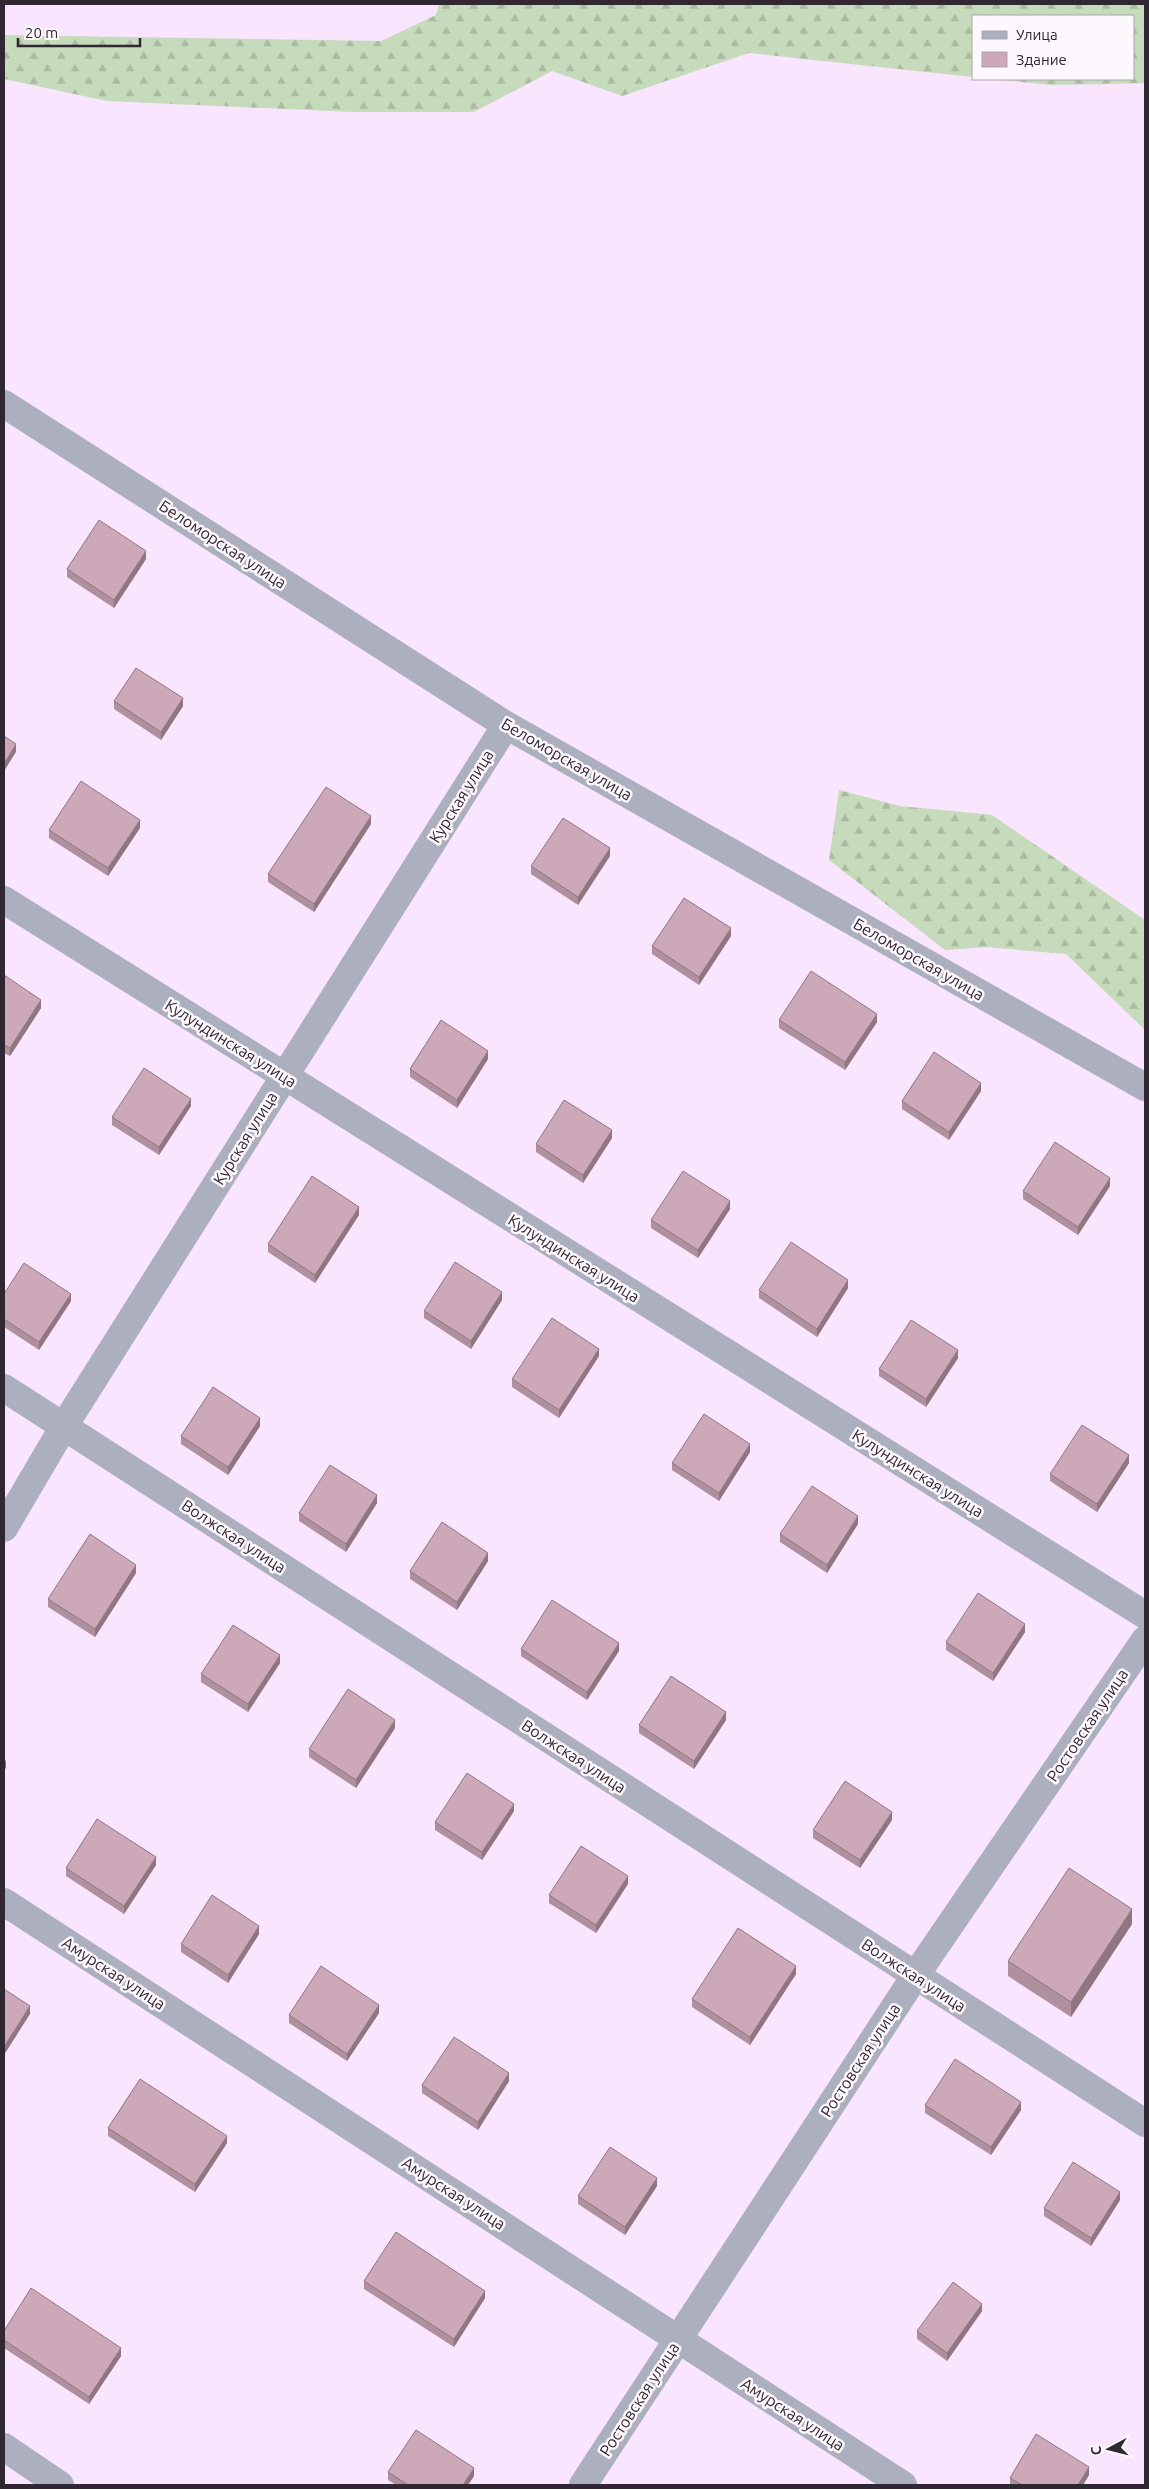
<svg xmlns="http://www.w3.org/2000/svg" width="1149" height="2489" font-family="Ubuntu,sans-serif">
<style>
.forest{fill:url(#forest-firs)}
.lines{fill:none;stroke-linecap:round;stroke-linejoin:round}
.minor{stroke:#abafbe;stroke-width:28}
.wall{fill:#af909e}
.shaded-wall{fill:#8f7681}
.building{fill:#cca8b8;stroke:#8f7681}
.labels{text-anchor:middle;stroke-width:5;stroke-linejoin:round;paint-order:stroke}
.street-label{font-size:16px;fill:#312732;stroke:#fdf8fe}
</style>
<defs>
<pattern id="forest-firs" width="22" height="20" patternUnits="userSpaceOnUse" patternTransform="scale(1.25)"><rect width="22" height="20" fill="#c6dabc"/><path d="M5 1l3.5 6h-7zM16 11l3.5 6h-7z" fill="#abbba2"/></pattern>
</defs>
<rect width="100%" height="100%" fill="#f9e5fd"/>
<path class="forest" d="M439,4H1145V83L1052,85L992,79H1133V16H973V77L749,53L622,96L552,71L474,112H352L107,101L4,79V35L381,41L436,15Z
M839,790L900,806L992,815L1145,920V1030L1066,954L986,947L945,950L829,860Z"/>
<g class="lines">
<path class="minor" d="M4,404L506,725L1145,1087
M4,900L1145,1615
M4,1388L1145,2123
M4,1528L64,1426L506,725
M4,1902L903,2485
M4,2447L60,2485
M583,2485L915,1976L1145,1640"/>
</g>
<path class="wall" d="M146,559L114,608L67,577V569Z
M114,701L183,706L161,740L114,709Z
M371,824L314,912L268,882V874Z
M140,828L108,876L49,838V830Z
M610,856L578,905L531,874V866Z
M731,936L699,985L652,954V946Z
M4,975L41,1008L10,1056L4,1053Z
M779,1020L877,1022L845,1070L779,1028Z
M488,1059L457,1108L410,1077V1069Z
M981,1091L949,1140L902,1109V1101Z
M191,1106L159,1155L112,1125V1117Z
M612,1138L583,1183L536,1152V1144Z
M1110,1186L1078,1235L1023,1199V1191Z
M730,1209L698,1258L651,1228V1220Z
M359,1215L315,1283L268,1252V1244Z
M848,1288L817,1337L759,1298V1290Z
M4,1294L71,1301L39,1350L4,1327Z
M502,1300L471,1349L424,1318V1311Z
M599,1356L559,1418L512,1387V1379Z
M958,1358L926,1407L879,1376V1369Z
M260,1426L228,1475L181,1444V1436Z
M750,1452L719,1501L672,1470V1463Z
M1129,1463L1097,1512L1050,1481V1474Z
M377,1503L346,1552L299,1521V1513Z
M858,1524L827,1573L780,1542V1534Z
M488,1561L457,1610L410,1579V1571Z
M136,1573L95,1637L48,1607V1599Z
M1025,1632L993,1681L946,1650V1642Z
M521,1649L619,1651L587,1700L521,1656Z
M280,1663L248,1712L201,1682V1674Z
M726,1720L694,1769L639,1733V1725Z
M395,1728L356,1788L309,1757V1749Z
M514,1811L482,1860L435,1830V1822Z
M892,1820L860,1868L813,1838V1830Z
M156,1865L124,1914L66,1876V1868Z
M628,1884L596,1933L549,1903V1895Z
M1132,1924L1071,2017L1008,1976V1961Z
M259,1934L228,1983L181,1952V1944Z
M796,1974L750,2045L692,2007V1999Z
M379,2013L347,2061L289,2023V2015Z
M509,2081L478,2130L422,2093V2085Z
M925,2105L1021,2110L991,2155L925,2113Z
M108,2128L227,2143L195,2192L108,2136Z
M657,2186L625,2235L578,2204V2196Z
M1120,2200L1091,2246L1044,2216V2208Z
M364,2281L485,2298L454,2347L364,2289Z
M982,2311L947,2361L917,2339V2331Z
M4,2331L121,2356L89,2404L4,2348Z
M388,2472L474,2476L468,2485H396L388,2480Z
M1089,2475L1083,2485H1010V2478Z"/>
<path class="shaded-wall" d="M146,551V559L114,608V600Z
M183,698V706L161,740V732Z
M16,744V752L4,771V764Z
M371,816V824L314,912V904Z
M140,820V828L108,876V868Z
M610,848V856L578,905V897Z
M731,928V936L699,985V977Z
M41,1000V1008L10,1056V1048Z
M877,1014V1022L845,1070V1062Z
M488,1051V1059L457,1108V1100Z
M981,1083V1091L949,1140V1132Z
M191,1099V1106L159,1155V1147Z
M612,1130V1138L583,1183V1175Z
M1110,1178V1186L1078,1235V1227Z
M730,1201V1209L698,1258V1250Z
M359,1207V1215L315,1283V1275Z
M848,1280V1288L817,1337V1329Z
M502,1292V1300L471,1349V1341Z
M71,1294V1301L39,1350V1342Z
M599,1349V1356L559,1418V1410Z
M958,1350V1358L926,1407V1399Z
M260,1418V1426L228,1475V1467Z
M750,1444V1452L719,1501V1493Z
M1129,1455V1463L1097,1512V1504Z
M377,1495V1503L346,1552V1544Z
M858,1516V1524L827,1573V1565Z
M488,1553V1561L457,1610V1602Z
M136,1565V1573L95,1637V1629Z
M1025,1624V1632L993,1681V1673Z
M619,1643V1651L587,1700V1692Z
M280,1655V1663L248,1712V1704Z
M726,1712V1720L694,1769V1761Z
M395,1720V1728L356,1788V1780Z
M6,1760V1768L4,1770V1762Z
M514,1804V1811L482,1860V1852Z
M892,1812V1820L860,1868V1860Z
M156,1857V1865L124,1914V1906Z
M628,1876V1884L596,1933V1925Z
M1132,1909V1924L1071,2017V2002Z
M259,1926V1934L228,1983V1975Z
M796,1966V1974L750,2045V2037Z
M379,2005V2013L347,2061V2054Z
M30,2006V2014L4,2055V2047Z
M509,2073V2081L478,2130V2122Z
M1021,2102V2110L991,2155V2147Z
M227,2136V2143L195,2192V2184Z
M657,2178V2186L625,2235V2227Z
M1120,2192V2200L1091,2246V2238Z
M485,2291V2298L454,2347V2339Z
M982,2304V2311L947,2361V2353Z
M121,2348V2356L89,2404V2397Z
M1089,2467V2475L1083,2485H1078Z
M474,2468V2476L468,2485H463Z"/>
<path class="building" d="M99,520L146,551L114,600L67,569Z
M136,668L183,698L161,732L114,701Z
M4,736L16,744L4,764Z
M81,781L140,820L108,868L49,830Z
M326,787L371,816L314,904L268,874Z
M563,818L610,848L578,897L531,866Z
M684,898L731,928L699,977L652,946Z
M811,971L877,1014L845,1062L779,1020Z
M4,975L41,1000L10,1048L4,1045Z
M441,1020L488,1051L457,1100L410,1069Z
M934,1052L981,1083L949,1132L902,1101Z
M144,1068L191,1099L159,1147L112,1117Z
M564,1100L612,1130L583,1175L536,1144Z
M1055,1142L1110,1178L1078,1227L1023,1191Z
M683,1171L730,1201L698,1250L651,1220Z
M312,1176L359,1207L315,1275L268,1244Z
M791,1242L848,1280L817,1329L759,1290Z
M455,1262L502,1292L471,1341L424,1311Z
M24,1263L71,1294L39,1342L4,1319V1294Z
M552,1318L599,1349L559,1410L512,1379Z
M911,1320L958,1350L926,1399L879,1369Z
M213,1387L260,1418L228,1467L181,1436Z
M704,1414L750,1444L719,1493L672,1463Z
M1082,1425L1129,1455L1097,1504L1050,1474Z
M330,1465L377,1495L346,1544L299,1513Z
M812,1486L858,1516L827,1565L780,1534Z
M442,1522L488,1553L457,1602L410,1571Z
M90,1534L136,1565L95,1629L48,1599Z
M978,1593L1025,1624L993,1673L946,1642Z
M552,1600L619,1643L587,1692L521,1649Z
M233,1625L280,1655L248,1704L201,1674Z
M671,1676L726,1712L694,1761L639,1725Z
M348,1689L395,1720L356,1780L309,1749Z
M467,1773L514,1804L482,1852L435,1822Z
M845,1781L892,1812L860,1860L813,1830Z
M97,1819L156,1857L124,1906L66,1868Z
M581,1846L628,1876L596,1925L549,1895Z
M1069,1868L1132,1909L1071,2002L1008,1961Z
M212,1895L259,1926L228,1975L181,1944Z
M738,1928L796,1966L750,2037L692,1999Z
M321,1966L379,2005L347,2054L289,2015Z
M4,1989L30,2006L4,2047Z
M454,2037L509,2073L478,2122L422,2085Z
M955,2059L1021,2102L991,2147L925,2105Z
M140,2079L227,2136L195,2184L108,2128Z
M610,2147L657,2178L625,2227L578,2196Z
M1073,2162L1120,2192L1091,2238L1044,2208Z
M396,2232L485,2291L454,2339L364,2281Z
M953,2282L982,2304L947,2353L917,2331Z
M31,2288L121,2348L89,2397L4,2340V2331Z
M416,2430L474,2468L463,2485H408L388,2472Z
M1036,2434L1089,2467L1078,2485H1022L1010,2478Z"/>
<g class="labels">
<g class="street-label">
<text transform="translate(223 544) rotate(33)" y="6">Беломорская улица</text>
<text transform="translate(567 759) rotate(30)" y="6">Беломорская улица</text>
<text transform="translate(461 796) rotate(-58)" y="6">Курская улица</text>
<text transform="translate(919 959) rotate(30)" y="6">Беломорская улица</text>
<text transform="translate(231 1043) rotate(32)" y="6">Кулундинская улица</text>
<text transform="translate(245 1138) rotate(-58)" y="6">Курская улица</text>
<text transform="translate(574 1258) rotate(32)" y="6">Кулундинская улица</text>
<text transform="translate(918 1473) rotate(32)" y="6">Кулундинская улица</text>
<text transform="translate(234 1536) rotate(33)" y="6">Волжская улица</text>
<text transform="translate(1087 1725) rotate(-56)" y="6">Ростовская улица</text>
<text transform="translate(574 1756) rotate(33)" y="6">Волжская улица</text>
<text transform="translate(114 1973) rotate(33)" y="6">Амурская улица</text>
<text transform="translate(914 1975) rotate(33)" y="6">Волжская улица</text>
<text transform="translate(860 2060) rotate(-57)" y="6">Ростовская улица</text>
<text transform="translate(454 2193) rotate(33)" y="6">Амурская улица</text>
<text transform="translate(639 2399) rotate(-57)" y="6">Ростовская улица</text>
<text transform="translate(793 2414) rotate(33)" y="6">Амурская улица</text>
</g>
</g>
<rect width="1149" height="2489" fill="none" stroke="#312732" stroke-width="10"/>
<rect x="972" y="15" width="162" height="65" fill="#fdf8fe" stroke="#aba4ac"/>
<rect x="982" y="31" width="25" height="8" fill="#abafbe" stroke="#aba4ac"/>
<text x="1016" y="40" font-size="15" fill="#312732">Улица</text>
<rect x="982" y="52" width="25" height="15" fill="#cca8b8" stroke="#aba4ac"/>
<text x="1016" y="65" font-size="15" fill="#312732">Здание</text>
<g transform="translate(1109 2449) rotate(263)" stroke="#fdf8fe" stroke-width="4" paint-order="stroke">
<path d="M0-4L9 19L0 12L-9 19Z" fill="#312732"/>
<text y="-8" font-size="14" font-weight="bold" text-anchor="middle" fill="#312732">С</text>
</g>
<path d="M18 38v8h122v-8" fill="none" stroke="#312732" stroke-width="2.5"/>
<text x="25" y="38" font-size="15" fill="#312732" stroke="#fdf8fe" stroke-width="4" paint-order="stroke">20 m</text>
</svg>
